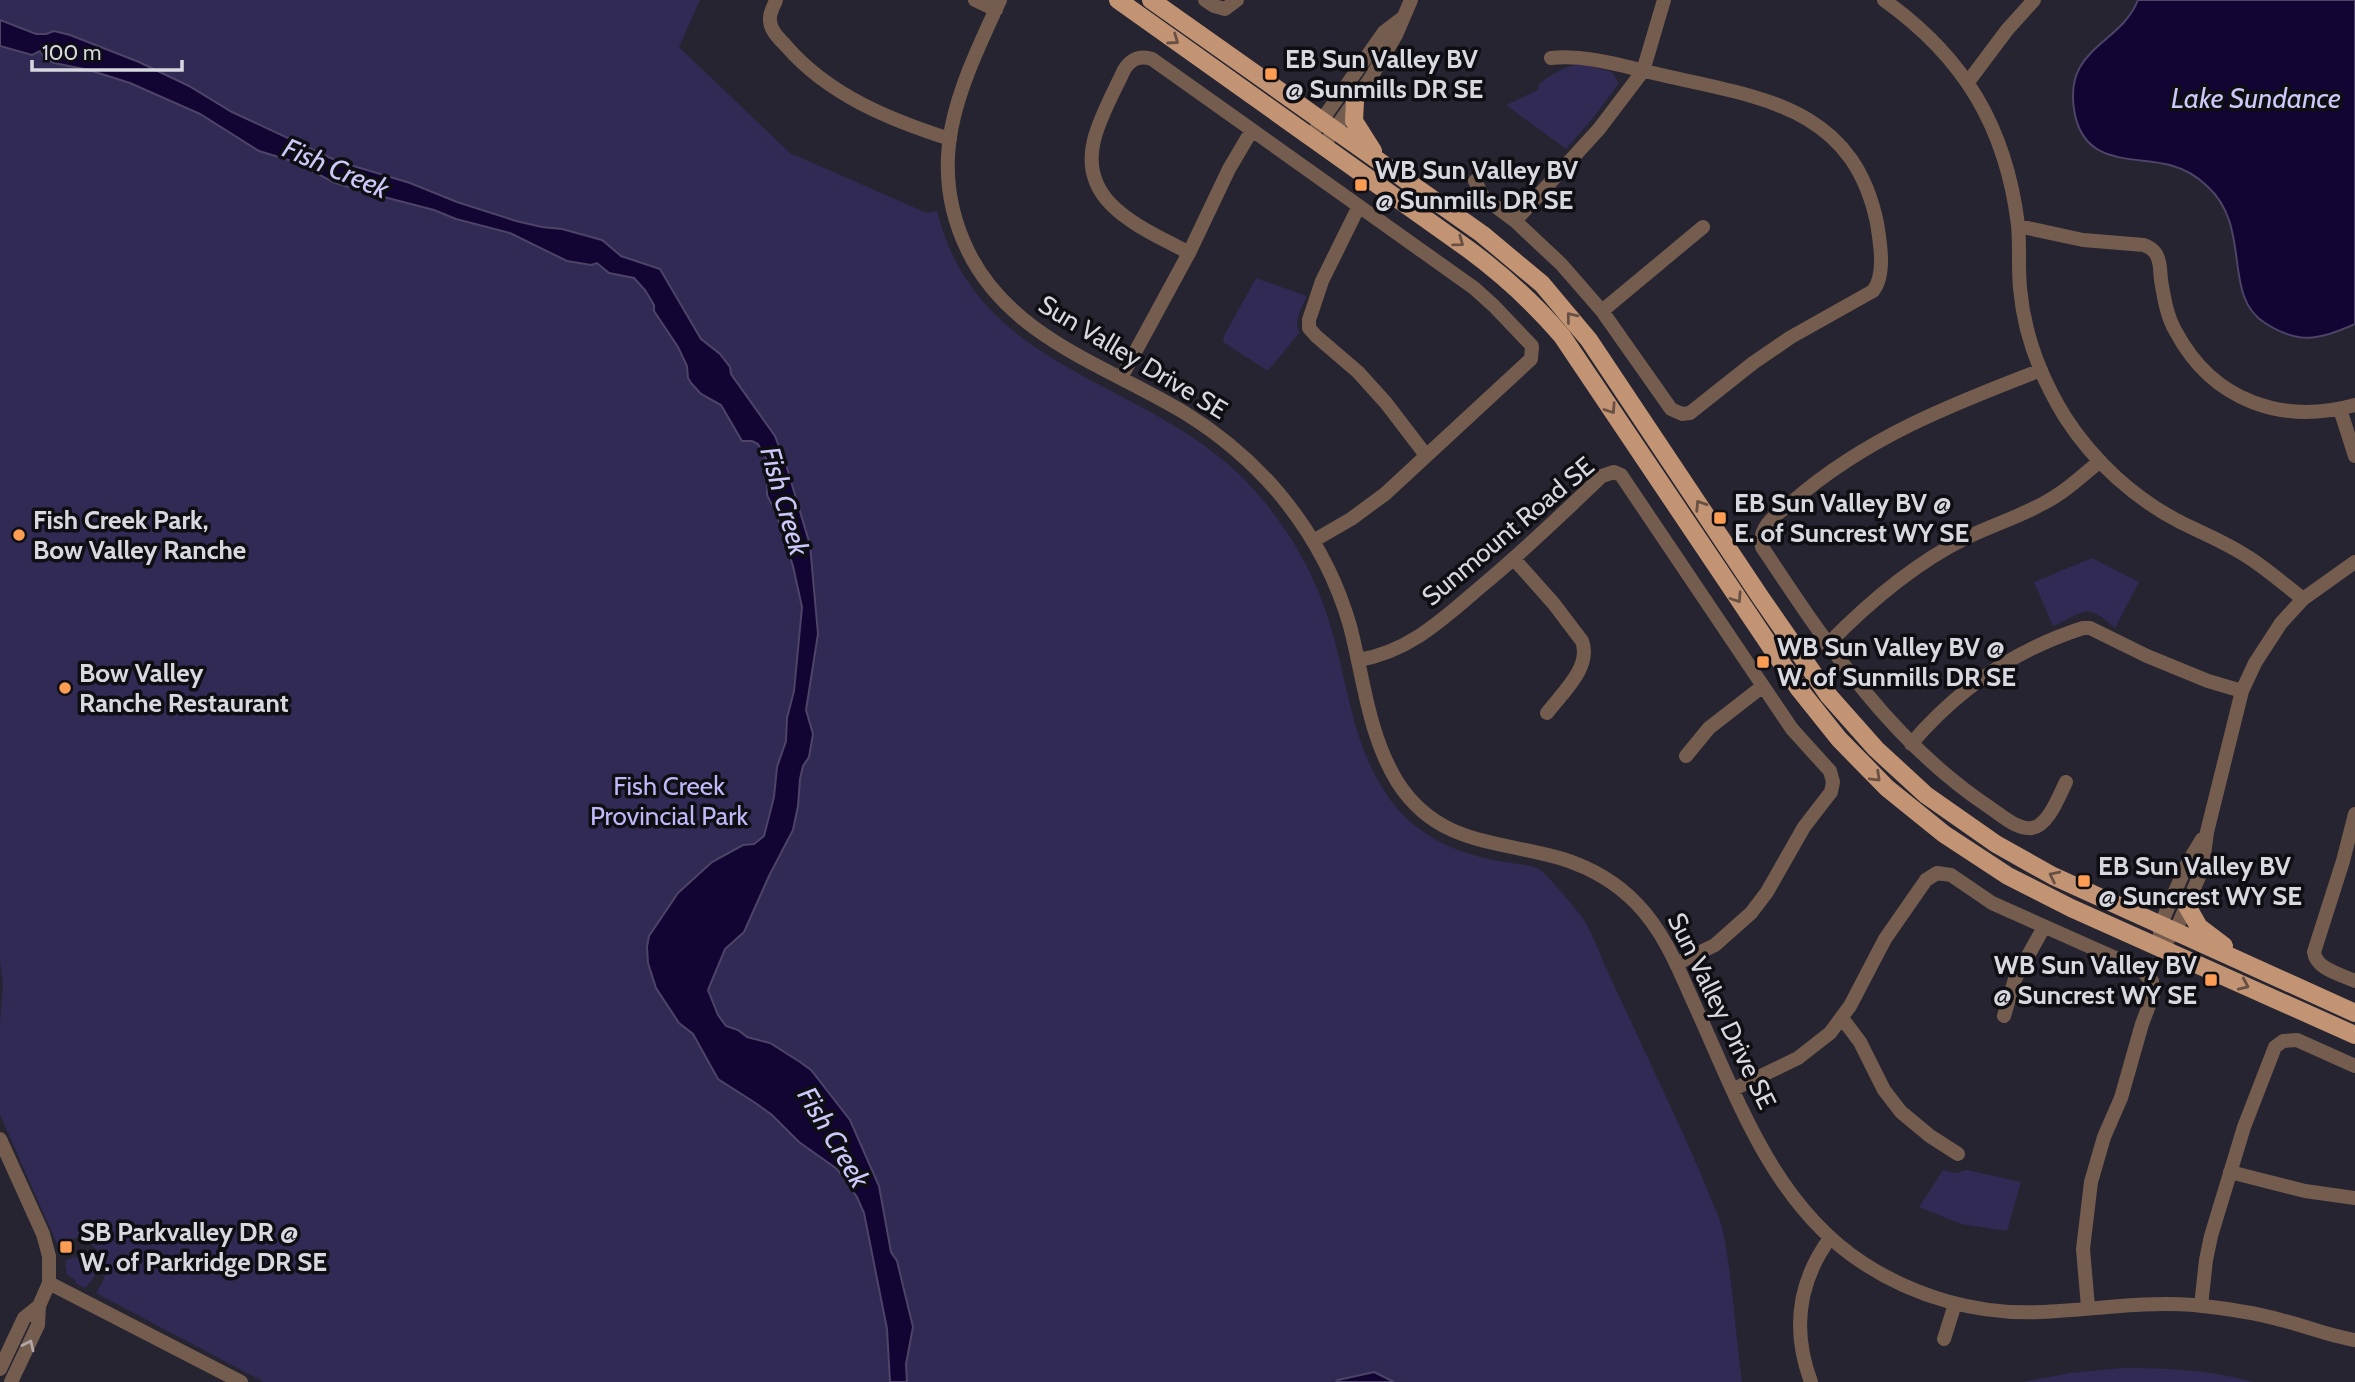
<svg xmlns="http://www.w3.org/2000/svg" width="2355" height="1382" font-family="Cabin,sans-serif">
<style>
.green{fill:#302a54}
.water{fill:#120533;stroke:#4d4467;stroke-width:2}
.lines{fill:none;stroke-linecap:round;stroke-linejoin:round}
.minor{stroke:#745d4e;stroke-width:14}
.major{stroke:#c39474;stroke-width:18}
.oneway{stroke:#685144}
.oneway2{stroke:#b0a7a6}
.poi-dot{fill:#fd9d54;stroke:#0e0e13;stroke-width:2.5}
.labels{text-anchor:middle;stroke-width:7;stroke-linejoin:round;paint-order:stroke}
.poi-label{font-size:26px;font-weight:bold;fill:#d8d8e0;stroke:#0e0e13;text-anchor:start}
.street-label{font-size:26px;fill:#d8d8e0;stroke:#0e0e13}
.park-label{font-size:26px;fill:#beb9fb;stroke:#0e0e13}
.water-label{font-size:28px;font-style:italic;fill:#cbc8fa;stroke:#0e0e13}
</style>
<rect width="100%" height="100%" fill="#252430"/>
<path class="green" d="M0,0H700L679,47L790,153L927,213L937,211C977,371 1138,376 1241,476C1288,523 1321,582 1336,646C1349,695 1355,745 1383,789C1408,830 1448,851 1494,860C1506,863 1529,864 1539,869C1546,873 1579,912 1584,920C1593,935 1599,952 1606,968C1622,1002 1638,1037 1654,1071C1672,1110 1691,1149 1707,1189C1712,1203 1720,1217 1723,1231C1733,1281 1735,1332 1742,1382H264L96,1293C114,1266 106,1253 80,1237L57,1244L0,1115V1022L3,985L0,961Z
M1581,64L1612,72L1619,83L1593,118L1566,149L1506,105L1538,90L1539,84C1552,74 1564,66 1581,64Z
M1256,278L1307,296C1301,309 1294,318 1299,333L1268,371L1223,342L1224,336Z
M2092,558L2139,582L2115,628C2085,601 2085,612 2053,626L2034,582Z
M1943,1170L1955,1173L1967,1170L2021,1182L2007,1231L1961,1224L1919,1207Z
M74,1257L86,1258L94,1268L95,1276L85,1288L75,1283L76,1281L67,1274L65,1261Z
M2122,1368C2167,1368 2211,1370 2254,1382H2023L2070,1373Z"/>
<path class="water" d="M2138,0H2355V324C2320,340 2299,345 2265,323C2221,296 2253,227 2207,186C2197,176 2184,169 2170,165C2133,156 2086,166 2075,115C2061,47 2120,46 2138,0Z
M0,20L36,34H46L54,31L70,35L139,62L189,86L232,112L337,161L410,183L457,202L516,221L542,227L562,229L602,240L621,256L660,269L701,339L720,354L730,367L731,374L775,436L787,468L810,545L818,634L806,710L813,734L809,757L803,766L800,779L798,806L793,830L769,876L744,932L725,949L708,990L718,1015L726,1026L738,1030L747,1037L770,1043L800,1062L811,1070L850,1120L879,1186L891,1252L897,1261L913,1327L906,1364L907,1382H890L887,1329L864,1213L857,1197L837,1169L799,1142L772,1115L757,1104L718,1079L693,1034L679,1023L656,988L648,963L647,947L649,936L678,893L712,862L743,845L754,844L764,836L774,797L777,767L786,741L787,718L794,691L802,607L793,566L776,513L767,495L768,462L758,444L752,441H742L721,405L701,394L691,383L688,378L687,366L678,347L654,311V305L645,290L634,278L609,273L597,263L591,265L567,261L510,233L456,219L434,210L357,190L333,182L295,162L259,151L200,114L130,83L89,70L54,63L45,59L40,51L32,55L0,46Z
M1374,1372L1394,1382H1336L1338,1380Z"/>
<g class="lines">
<path class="minor" d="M776,0C774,6 769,13 770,20C770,31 780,39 787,47C829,95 890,120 950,139
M975,0L996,10
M1000,0C961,85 923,159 968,251C1010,338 1108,366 1185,413C1219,434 1251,461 1277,491C1310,530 1336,577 1350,626C1364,679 1368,735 1398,783C1439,846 1499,840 1563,859C1591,868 1617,883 1637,904C1663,931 1677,965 1692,999C1736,1094 1771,1203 1863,1263C1915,1297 1978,1315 2040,1312C2093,1310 2141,1301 2194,1305C2223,1308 2253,1312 2281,1320C2306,1326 2330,1336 2355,1340
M1205,0L1214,6L1225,9L1237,0
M1884,0C1964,57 2006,127 2018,225C2020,246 2018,267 2020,288C2024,334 2041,378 2065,417C2094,462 2135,499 2182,523C2205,534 2227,543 2248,557C2267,569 2285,585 2303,599
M1551,58C1590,54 1628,68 1666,76C1764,98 1853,108 1877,223C1880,242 1886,275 1873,291L1791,337L1753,363L1690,413L1682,414L1671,409L1602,311L1561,264L1515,221L1599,129L1643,71L1664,0
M1968,82L2007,30L2034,0
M1310,137L1384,32L1401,19
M1323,146L1370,79L1396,35L1411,0
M1475,181L1484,198L1515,221
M1359,206L1322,281L1309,320V328L1316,336L1358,372L1386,403L1425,454
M2018,226L2083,240L2144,245C2149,247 2153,249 2156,254C2161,262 2160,272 2161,280C2164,298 2167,317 2176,332C2213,401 2282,425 2355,405
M1189,253C1144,228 1078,205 1094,140C1100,116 1114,92 1124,70C1131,59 1139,55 1152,59L1252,130
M1602,311L1703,227
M2041,370C1952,404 1865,438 1792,502C1778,514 1757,526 1762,547C1828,646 1889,740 1989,807C2001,815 2017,830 2032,828C2048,826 2059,796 2066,782
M1121,378L1189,253L1229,169L1252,130L1474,288L1494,306L1532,346L1531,359L1385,494L1351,519L1313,541
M2340,409L2355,456
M1514,559L1554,604L1582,641C1592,667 1562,693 1547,713
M1827,645C1868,603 1913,564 1966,538C1992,525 2019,517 2044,503C2065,492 2082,476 2100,461
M1358,660C1410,652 1445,617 1484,584C1525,550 1563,513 1602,476L1614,472L1621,475L1792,729L1830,771L1833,782L1831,792L1804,827L1767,892L1751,913L1715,945L1676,964
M1911,744C1958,689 2014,650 2083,628H2090L2147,656L2208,681L2242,691
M1686,756L1709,728L1763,686
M2355,814L2343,861L2314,952C2316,969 2340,974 2355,981
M2160,935V926L2187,864L2202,839
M2159,948L2175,932L2202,870L2207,832L2242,691L2255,663L2281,623L2303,599L2355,562
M2004,1016L2015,979L2044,927
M1842,1018L1860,1042L1884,1090L1901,1112L1930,1136L1958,1154
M1734,1089L1798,1058L1830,1033L1850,1006L1885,939L1926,880L1937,873L1951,875L1992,903L2140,969L2152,981L2153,995L2142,1024L2121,1098L2104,1137L2091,1182L2083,1249L2088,1307
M0,1139L43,1234L49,1256V1283L39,1306L38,1325L11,1382
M2230,1172L2305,1191L2355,1198
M49,1283L241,1382
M2201,1306L2206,1260L2211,1236L2244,1127L2275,1047L2283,1041L2297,1040L2355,1066
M1944,1339L1955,1304
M0,1369L24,1318L39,1306
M1811,1382C1792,1331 1798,1282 1830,1238"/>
<path class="major" d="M1118,0L1468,249C1503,275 1534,303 1562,336L1799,689L1839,739L1887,788L1944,834L2008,876L2071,908L2355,1035
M1151,0L1482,234L1542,284L1589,340L1761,598L1829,696L1876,749L1926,795L1996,844L2053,876L2355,1013
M1355,101L1354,121L1373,151
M2187,906L2199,927L2224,946"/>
</g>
<defs><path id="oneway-chevron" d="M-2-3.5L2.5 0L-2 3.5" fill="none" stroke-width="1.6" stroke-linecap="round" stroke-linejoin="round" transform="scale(1.75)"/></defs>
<g class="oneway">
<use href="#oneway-chevron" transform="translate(1174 40) rotate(35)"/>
<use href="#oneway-chevron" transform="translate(1459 242) rotate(36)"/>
<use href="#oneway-chevron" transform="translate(1571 317) rotate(-129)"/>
<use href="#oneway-chevron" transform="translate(1611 409) rotate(56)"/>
<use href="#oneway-chevron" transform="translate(1700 505) rotate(-123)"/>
<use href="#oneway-chevron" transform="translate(1737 598) rotate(56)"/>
<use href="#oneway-chevron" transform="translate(1876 777) rotate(44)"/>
<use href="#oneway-chevron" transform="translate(2054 876) rotate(-154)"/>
<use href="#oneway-chevron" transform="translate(2244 985) rotate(24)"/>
</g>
<use class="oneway2" href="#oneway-chevron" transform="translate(29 1345) rotate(-65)"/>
<g class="poi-dot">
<rect x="1264" y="67" width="14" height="14" rx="3.5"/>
<rect x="1354" y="178" width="14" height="14" rx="3.5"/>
<rect x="1713" y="511" width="14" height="14" rx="3.5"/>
<circle cx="19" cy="535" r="7"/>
<rect x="1756" y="655" width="14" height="14" rx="3.5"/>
<circle cx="65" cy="688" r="7"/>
<rect x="2077" y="874" width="14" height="14" rx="3.5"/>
<rect x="2204" y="973" width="14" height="14" rx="3.5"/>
<rect x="59" y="1240" width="14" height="14" rx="3.5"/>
</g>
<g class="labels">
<g class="poi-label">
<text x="1285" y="68">EB Sun Valley BV<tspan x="1285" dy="30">@ Sunmills DR SE</tspan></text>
<text x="1375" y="179">WB Sun Valley BV<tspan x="1375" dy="30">@ Sunmills DR SE</tspan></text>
<text x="1734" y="512">EB Sun Valley BV @<tspan x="1734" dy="30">E. of Suncrest WY SE</tspan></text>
<text x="33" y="529">Fish Creek Park,<tspan x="33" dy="30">Bow Valley Ranche</tspan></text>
<text x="1777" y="656">WB Sun Valley BV @<tspan x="1777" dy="30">W. of Sunmills DR SE</tspan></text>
<text x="79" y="682">Bow Valley<tspan x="79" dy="30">Ranche Restaurant</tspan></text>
<text x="2098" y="875">EB Sun Valley BV<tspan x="2098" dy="30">@ Suncrest WY SE</tspan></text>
<text x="2197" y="974" text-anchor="end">WB Sun Valley BV<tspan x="2197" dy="30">@ Suncrest WY SE</tspan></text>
<text x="80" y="1241">SB Parkvalley DR @<tspan x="80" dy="30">W. of Parkridge DR SE</tspan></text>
</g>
<g class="street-label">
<text transform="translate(1133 357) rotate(31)" y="9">Sun Valley Drive SE</text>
<text transform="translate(1508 531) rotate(-40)" y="9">Sunmount Road SE</text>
<text transform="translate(1722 1011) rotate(64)" y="9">Sun Valley Drive SE</text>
</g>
<g class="park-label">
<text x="669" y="795">Fish Creek<tspan x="669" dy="30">Provincial Park</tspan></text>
</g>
<g class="water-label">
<text x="2256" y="108">Lake Sundance</text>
<text transform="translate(336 168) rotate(23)" y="10">Fish Creek</text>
<text transform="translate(785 501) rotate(74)" y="10">Fish Creek</text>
<text transform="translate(834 1137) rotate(59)" y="10">Fish Creek</text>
</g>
</g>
<path d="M32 60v10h150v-10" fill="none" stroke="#d8d8e0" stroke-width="3.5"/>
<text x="42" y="60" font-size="21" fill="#d8d8e0" stroke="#0e0e13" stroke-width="5" paint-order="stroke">100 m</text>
</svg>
